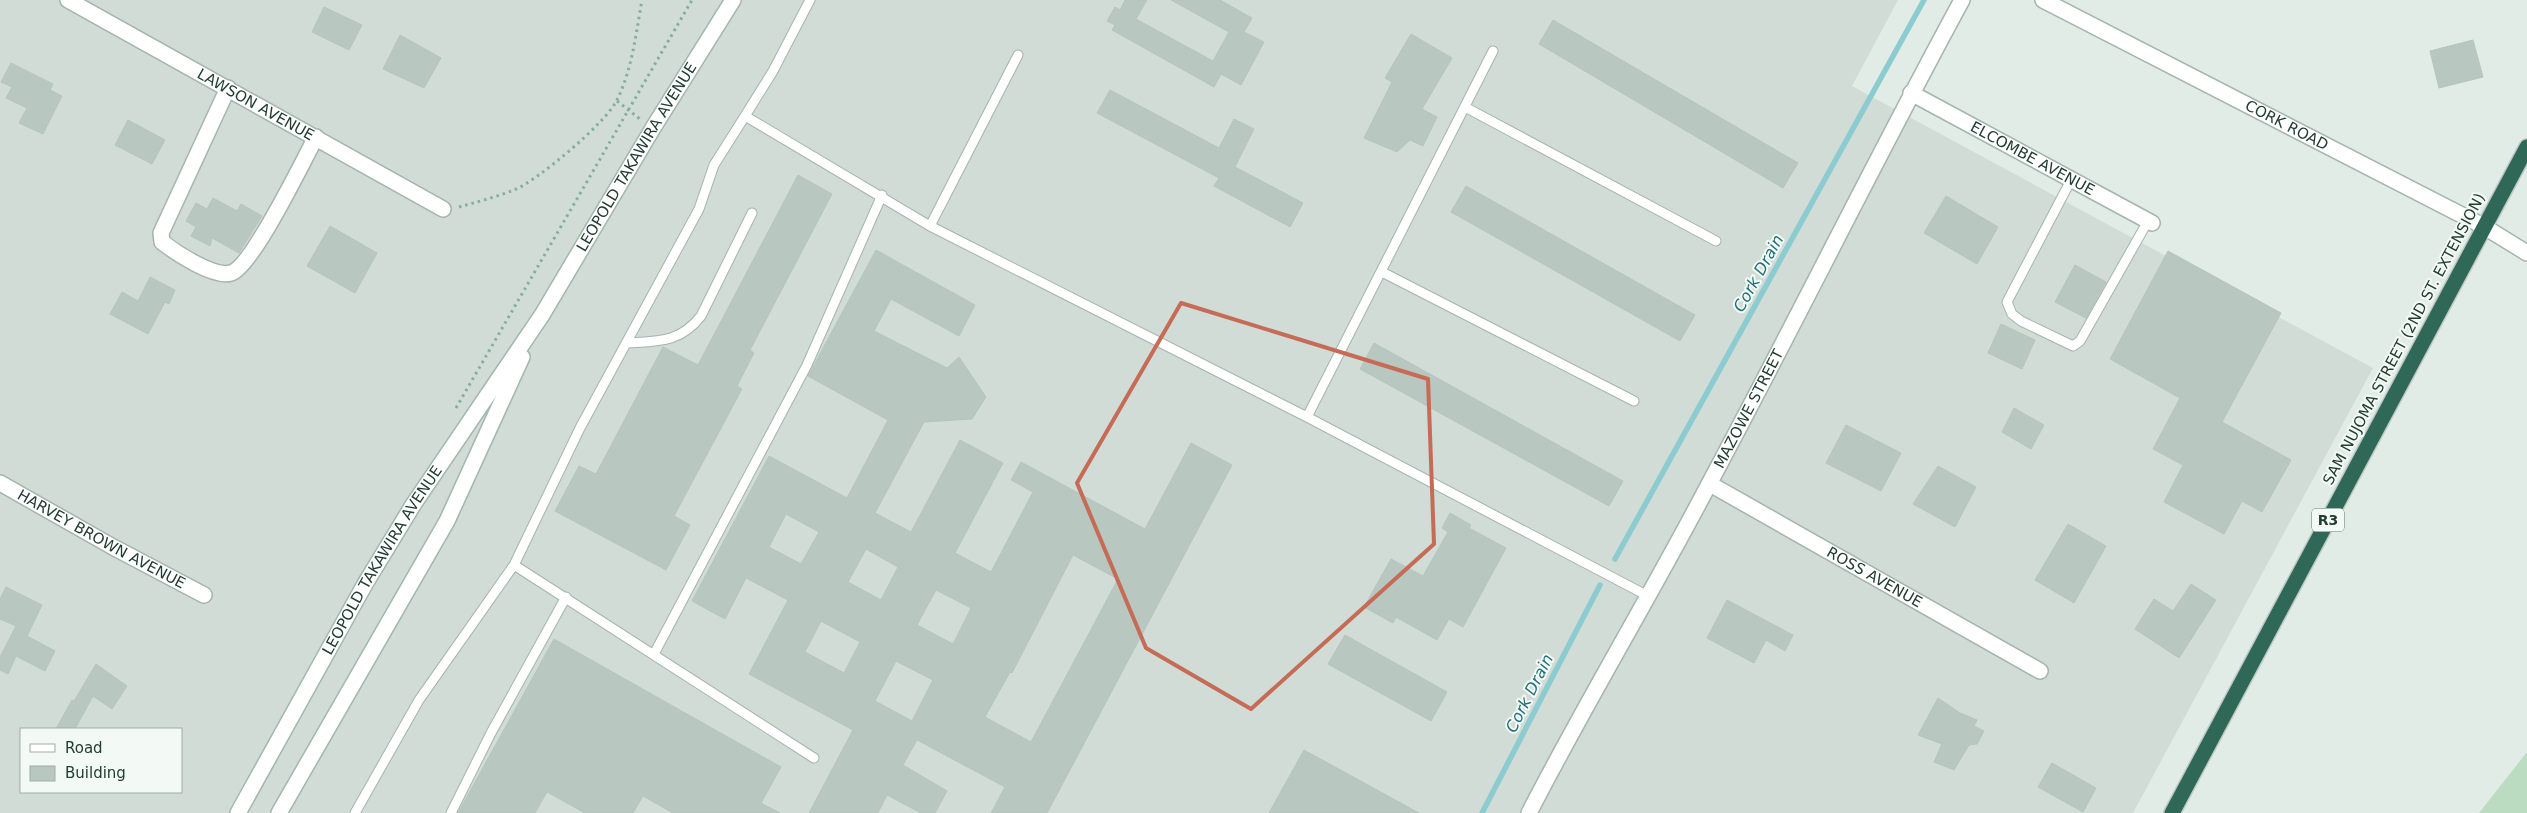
<svg xmlns="http://www.w3.org/2000/svg" width="2527" height="813" font-family="'DejaVu Sans',sans-serif">
<style>
.built{fill:#d1dcd6;fill-rule:evenodd}
.green{fill:#bcdcc2}
.lines{fill:none;stroke-linecap:round;stroke-linejoin:round}
.stream{stroke:#8ccbcf;stroke-width:5.5}
.building{fill:#b8c7c0;stroke:#b5c5bd;fill-rule:evenodd}
.lane-casing{stroke:#a5b4ad;stroke-width:11}
.street-casing{stroke:#a5b4ad;stroke-width:18}
.secondary-casing{stroke:#a1b7ae;stroke-width:18}
.highway-casing{stroke:#c1c9c6;stroke-width:18}
.path{stroke:#84ae9d;stroke-width:3;stroke-dasharray:2.5 4;stroke-linecap:butt}
.lane{stroke:#fff;stroke-width:9}
.street{stroke:#fff;stroke-width:15}
.secondary{stroke:#fff;stroke-width:15}
.highway{stroke:#306857;stroke-width:15}
.marked{fill:none;stroke:#c56b56;stroke-width:4;stroke-linejoin:round}
.labels{text-anchor:middle;stroke-width:4;stroke-linejoin:round;paint-order:stroke}
.shield{fill:#f3f9f5;stroke:#61756d;stroke-width:1}
.shield-label{font-size:14px;font-weight:bold;fill:#233d33}
.street-label{font-size:15px;fill:#233d33;stroke:#f3f9f5}
.water-label{font-size:16px;font-style:italic;fill:#1f7077;stroke:#f3f9f5}
</style>
<rect width="100%" height="100%" fill="#e2ece7"/>
<path class="built" d="M0,0H1898L1852,86L2373,368L2133,813H0ZM21,729H181V792H21Z"/>
<path class="green" d="M2527,752V813H2479Z"/>
<g class="lines">
<path class="stream" d="M1615,559L1924,0
M1482,813L1600,585"/>
</g>
<path class="building" d="M1125,0H1147L1136,19L1213,61L1229,32L1171,0H1220L1252,18L1244,32L1264,42L1241,85L1221,74L1214,87L1112,30L1115,25L1107,21L1115,7L1120,10Z
M324,7L362,25L349,50L312,32Z
M1553,20L1798,163L1783,188L1539,44Z
M1411,34L1452,58L1422,109L1437,117L1423,146L1410,140L1397,152L1364,138L1392,82L1385,78Z
M400,35L441,58L424,88L383,69Z
M2473,40L2483,77L2439,88L2430,51Z
M11,63L53,84L50,90L62,96L43,134L19,123L27,108L6,98L12,87L1,82Z
M1110,90L1219,148L1234,119L1254,129L1235,167L1303,203L1290,227L1214,186L1219,178L1097,113Z
M128,120L165,140L152,164L115,145Z
M798,175L832,194L750,350L754,353L737,386L742,389L674,516L690,525L666,570L555,511L579,466L596,474L663,347L698,365Z
M1466,186L1695,315L1680,341L1451,212Z
M1946,196L1998,227L1977,264L1924,233Z
M213,198L237,211L241,204L262,216L239,253L212,238L210,246L191,236L196,227L186,221L196,203L207,209Z
M330,226L377,253L355,293L307,266Z
M876,250L975,305L959,336L891,299L874,331L947,368L959,357L986,397L972,419L924,422L875,513L911,532L960,440L1003,463L955,553L991,572L1033,492L1011,480L1021,462L1145,529L1191,443L1232,465L1047,813H991L1005,787L917,740L903,765L947,791L935,813H921L887,795L878,813H809L853,730L749,674L788,600L746,578L725,619L692,601L769,456L847,498L888,420L808,376ZM786,514L819,532L801,564L769,547ZM866,549L898,567L881,600L848,582ZM1073,555L1118,579L1031,742L985,717L1010,672L1012,673ZM936,590L971,608L953,644L917,625ZM821,621L860,642L844,673L805,652ZM896,661L933,680L912,721L875,701Z
M2168,251L2281,313L2222,422L2291,460L2262,512L2242,501L2224,534L2164,502L2183,465L2153,449L2180,398L2110,359Z
M2075,265L2106,282L2086,318L2055,302Z
M150,277L175,290L169,304L165,302L148,334L110,314L122,292L138,301Z
M2001,324L2035,340L2022,369L1988,353Z
M1374,343L1623,481L1609,506L1360,369Z
M2014,408L2044,425L2031,449L2002,432Z
M1846,425L1901,453L1881,491L1826,463Z
M1938,466L1976,487L1955,527L1913,504Z
M1450,513L1471,525L1469,528L1506,548L1463,627L1449,619L1437,640L1396,617L1393,623L1364,607L1391,559L1423,576L1448,532L1442,528Z
M2068,524L2106,546L2074,603L2035,580Z
M2191,584L2216,600L2179,658L2135,629L2154,599L2173,611Z
M6,587L42,605L27,636L55,651L45,671L16,656L8,674L0,670V657L16,626L0,619V599Z
M1727,600L1793,635L1785,651L1766,640L1754,663L1707,638Z
M1345,635L1447,692L1431,721L1328,664Z
M554,639L781,767L761,803L780,813H673L643,796L633,813H585L547,792L535,813H458Z
M96,664L127,686L112,709L93,696L75,729H56L72,700L74,701Z
M1938,698L1960,713L1977,720L1974,726L1984,731L1977,744L1969,745L1954,770L1934,762L1942,744L1918,735Z
M1304,750L1419,813H1269Z
M2052,763L2096,788L2083,812L2038,787Z"/>
<g class="lines">
<g class="lane-casing">
<path id="lane" d="M1465,107L1716,241
M745,116L773,71L810,0
M2071,180L2007,302L2012,314L2021,321L2073,346L2080,341L2148,221
M930,226L1018,55
M1382,272L1634,401
M627,343C658,341 680,343 701,316L752,213
M1307,417L1493,51
M514,565L814,758
M654,654L807,365L882,195
M355,813L419,700L514,565L580,428L699,209L714,165L745,116L930,226L1307,417L1648,596
M451,813L491,733L566,597"/>
</g>
<g class="street-casing">
<g id="street">
<path id="s1" d="M68,0L443,209"/>
<path id="s2" d="M2043,0L2483,226L2527,253"/>
<path d="M228,88L161,233L162,242C176,253 214,278 231,273C252,267 303,161 316,137"/>
<path id="s3" d="M1911,93L2152,223"/>
<path id="s4" d="M0,483L113,547L204,595"/>
<path id="s5" d="M1710,484L2040,671"/>
<path id="s6" d="M1529,813C1586,702 1651,595 1709,484C1795,324 1875,160 1962,0"/>
</g>
</g>
<g class="secondary-casing">
<g id="secondary">
<path id="s7" d="M238,813L365,584L413,505L542,315L653,128L733,0"/>
<path d="M279,813L447,521L522,357"/>
</g>
</g>
<g class="highway-casing">
<path id="highway" d="M2172,813L2527,147"/>
</g>
<path class="path" d="M617,101L640,119
M459,207C477,202 496,197 514,190C537,181 606,123 617,100C632,70 636,33 642,0
M456,408L692,0"/>
<use href="#lane" class="lane"/>
<use href="#street" class="street"/>
<use href="#secondary" class="secondary"/>
<use href="#highway" class="highway"/>
</g>
<path class="marked" d="M1181,303L1428,379L1434,544L1251,709L1146,648L1077,483Z"/>
<g class="labels">
<rect class="shield" x="2312" y="508.5" width="32" height="23" rx="4"/>
<g class="shield-label">
<text x="2328" y="525">R3</text>
</g>
<g class="street-label">
<text dy="5" stroke="none"><textPath href="#s1" startOffset="215">LAWSON AVENUE</textPath></text>
<text dy="5" stroke="none"><textPath href="#s2" startOffset="274">CORK ROAD</textPath></text>
<text dy="5" stroke="none"><textPath href="#s7" startOffset="768">LEOPOLD TAKAWIRA AVENUE</textPath></text>
<text dy="5" stroke="none"><textPath href="#s3" startOffset="138">ELCOMBE AVENUE</textPath></text>
<text transform="translate(2404 339) rotate(-62)" y="5">SAM NUJOMA STREET (2ND ST. EXTENSION)</text>
<text dy="5" stroke="none"><textPath href="#s6" startOffset="460">MAZOWE STREET</textPath></text>
<text dy="5" stroke="none"><textPath href="#s4" startOffset="116">HARVEY BROWN AVENUE</textPath></text>
<text dy="5" stroke="none"><textPath href="#s7" startOffset="291">LEOPOLD TAKAWIRA AVENUE</textPath></text>
<text dy="5" stroke="none"><textPath href="#s5" startOffset="189">ROSS AVENUE</textPath></text>
</g>
<g class="water-label">
<text transform="translate(1758 273) rotate(-61)" y="6">Cork Drain</text>
<text transform="translate(1529 693) rotate(-63)" y="6">Cork Drain</text>
</g>
</g>
<rect x="20" y="728" width="162" height="65" fill="#f3f9f5" stroke="#a0aea7"/>
<rect x="30" y="744" width="25" height="8" fill="#ffffff" stroke="#a0aea7"/>
<text x="65" y="753" font-size="15" fill="#233d33">Road</text>
<rect x="30" y="766" width="25" height="15" fill="#b8c7c0" stroke="#a0aea7"/>
<text x="65" y="778" font-size="15" fill="#233d33">Building</text>
</svg>
